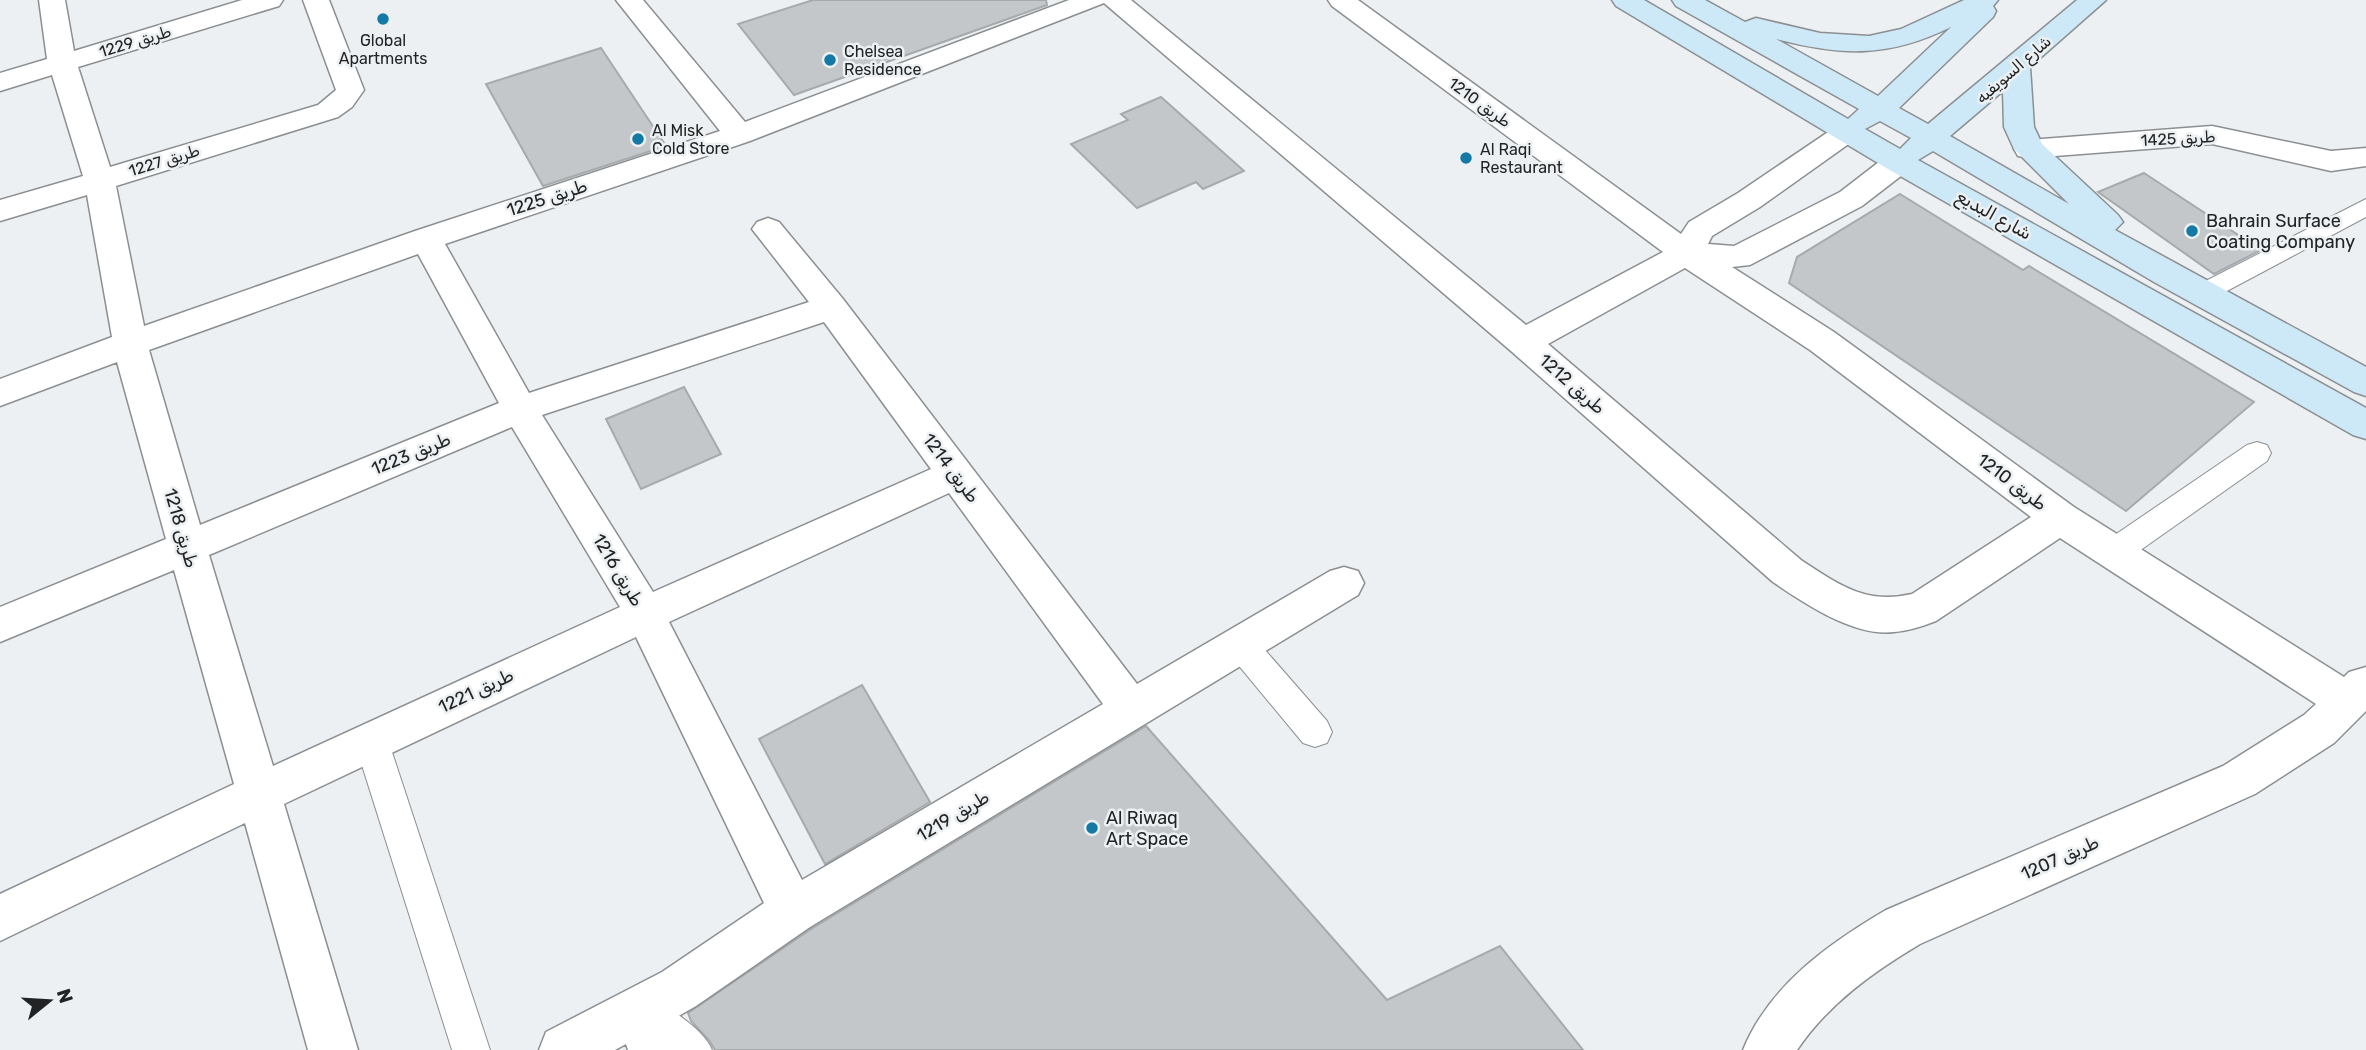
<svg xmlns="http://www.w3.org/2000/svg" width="2366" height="1050" font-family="Rubik,Cairo,sans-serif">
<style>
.building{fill:#c4c7ca;stroke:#a7aaac;stroke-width:2}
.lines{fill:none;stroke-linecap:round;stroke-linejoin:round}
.lane-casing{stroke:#8c8f91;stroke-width:2}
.street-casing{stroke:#8c8f91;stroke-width:3}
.secondary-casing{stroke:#8c8f91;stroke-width:3}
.lane{fill:#fff;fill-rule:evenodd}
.street{fill:#fff;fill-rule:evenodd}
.secondary{fill:#cde8f7;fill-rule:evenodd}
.poi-dot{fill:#147aa5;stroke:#ecf0f2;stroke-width:2.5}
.labels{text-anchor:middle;stroke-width:5;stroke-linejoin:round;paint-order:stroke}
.far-poi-label{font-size:16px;fill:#212324;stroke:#ecf0f2;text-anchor:start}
.far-street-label{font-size:16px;fill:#212324;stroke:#ecf0f2}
.street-label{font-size:18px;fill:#212324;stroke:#ecf0f2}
.poi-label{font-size:18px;fill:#212324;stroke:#ecf0f2;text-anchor:start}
</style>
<rect width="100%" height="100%" fill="#ecf0f2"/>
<path class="building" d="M813,0H1046L1047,5L794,95L738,24Z
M601,48L664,143L660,148L543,186L486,84Z
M1161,97L1244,171L1203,189L1196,182L1137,208L1071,144L1128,120L1121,114Z
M2144,173L2261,250L2214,274L2098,192Z
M1900,194L2023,270L2029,266L2254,402L2126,511L1789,283L1797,257Z
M684,387L721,454L641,489L606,419Z
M862,685L930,802L825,864L759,739Z
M1146,726L1387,1000L1500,946L1583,1050H715L709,1040L691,1021L688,1013L811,929Z"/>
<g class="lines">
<g class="lane-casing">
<path id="lane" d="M2366,199V217L2210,300L2201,303L2192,300L2188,294L2192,288Z
M2257,442L2267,445L2271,453L2267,461L2125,561L2114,564L2103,561L2099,552L2103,543L2247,445Z
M1241,631L1252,635L1327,721L1332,732L1327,743L1315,747L1303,743L1230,655L1225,645L1230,635Z
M371,725L383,729L388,740L490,1050H452L354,740L359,729Z
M639,993C662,1003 703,1027 712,1050H660L625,1026L620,1012L625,998Z"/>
</g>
<g class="street-casing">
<path id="street" d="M39,0H65L74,51L242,0H283L279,6L78,67L110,167L318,105L336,90L303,0H329L364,90L352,107L338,117L116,186L144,326L415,231L720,131L616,0H643L745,122L1069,0H1131L1526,325L1663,252L1332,6L1328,0H1358L1681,234L1689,222L1738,193L1837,126L1847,123L1857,126L1862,132L1857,138L1760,207L1712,236L1708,244L1734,246L1840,192L1888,155L1899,152L1910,155L1914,162L1910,169L1862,206L1750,265L1732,267L1834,332L2074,507L2344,677L2349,672L2366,667V711L2334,743L2255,794L1920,944C1873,972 1828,1004 1797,1050H1743C1769,986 1828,944 1886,910L2223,766L2304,715L2316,704L2060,538L1936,621C1923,626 1908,631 1894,632C1854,637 1804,603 1773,582L1511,351L1104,3L750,141L445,244L529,393L809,302L752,229L757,222L768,218L779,222L843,299L1137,684L1330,571L1344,567L1358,571L1364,583L1358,595L810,927L696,1006L668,1022L678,1050H628L626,1044L615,1050H539L546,1032L662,972L764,903L636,637L284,804L358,1050H308L245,823L0,941V894L234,784L174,570L0,642V607L166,539L117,362L0,406V379L112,337L87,195L0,221V200L83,176L52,75L0,91V73L47,59ZM418,254L499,403L200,525L149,350ZM1685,268L1810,350L2031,517L1912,594C1865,605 1838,584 1801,560L1548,344ZM824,322L931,469L653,592L542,415ZM512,427L620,607L273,766L209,555ZM949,493L1103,704L802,880L669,622Z
M2212,126L2331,151L2366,148V166L2331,171L2212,144L2029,158L2018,156L2014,149L2018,142L2029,140Z"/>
</g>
<g class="secondary-casing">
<path id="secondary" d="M1612,0H1644L1848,119L1859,109L1676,6L1672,0H1705L1745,22L1756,18L1820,33L1869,36L1901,29L1964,0H1998L1993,6L1996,11L1993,17L1899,108L1928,124L2077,0H2106L2030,67L2034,127L2042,144L2118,215L2123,222L2115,230L2366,367V396L2354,392L2154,282L1933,151L1918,160L2366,408V439L2353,435L1888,169L1616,6ZM1951,27L1878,96L1776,39C1842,56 1888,58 1951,27ZM2003,91L2004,127L2014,149L2069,204L1950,136ZM1880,121L1911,138L1900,149L1865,129Z"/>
</g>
<use href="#lane" class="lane"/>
<use href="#street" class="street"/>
<use href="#secondary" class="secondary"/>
</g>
<g class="poi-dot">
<circle cx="383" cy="19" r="7"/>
<circle cx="830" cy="60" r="7"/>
<circle cx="638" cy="139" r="7"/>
<circle cx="1466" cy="158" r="7"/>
<circle cx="2192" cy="231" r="7"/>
<circle cx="1092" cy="828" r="7"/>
</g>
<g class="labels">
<g class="far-poi-label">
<text x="383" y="46" text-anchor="middle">Global<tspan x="383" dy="18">Apartments</tspan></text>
<text x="844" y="57">Chelsea<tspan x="844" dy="18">Residence</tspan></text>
<text x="652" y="136">Al Misk<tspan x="652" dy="18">Cold Store</tspan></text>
<text x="1480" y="155">Al Raqi<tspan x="1480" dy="18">Restaurant</tspan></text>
</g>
<g class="far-street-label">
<text transform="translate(135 41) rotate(-17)" y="6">طريق 1229</text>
<text transform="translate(2013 69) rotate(-41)" y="6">شارع السويفيه</text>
<text transform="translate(1480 102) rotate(36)" y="6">طريق 1210</text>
<text transform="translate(2178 138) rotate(-3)" y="6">طريق 1425</text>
<text transform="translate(164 160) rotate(-17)" y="6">طريق 1227</text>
</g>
<g class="street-label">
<text transform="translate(547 198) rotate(-18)" y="6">طريق 1225</text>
<text transform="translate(1994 215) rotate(29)" y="6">شارع البديع</text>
<text transform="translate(1572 384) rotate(41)" y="6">طريق 1212</text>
<text transform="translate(411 454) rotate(-22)" y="6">طريق 1223</text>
<text transform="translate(951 468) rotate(53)" y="6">طريق 1214</text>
<text transform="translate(2012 482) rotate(37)" y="6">طريق 1210</text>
<text transform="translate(181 528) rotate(74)" y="6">طريق 1218</text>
<text transform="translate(618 570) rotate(59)" y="6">طريق 1216</text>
<text transform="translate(476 691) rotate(-25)" y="6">طريق 1221</text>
<text transform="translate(953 816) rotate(-31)" y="6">طريق 1219</text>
<text transform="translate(2060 858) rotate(-24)" y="6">طريق 1207</text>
</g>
<g class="poi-label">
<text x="2206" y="227">Bahrain Surface<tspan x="2206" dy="21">Coating Company</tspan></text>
<text x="1106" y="824">Al Riwaq<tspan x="1106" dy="21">Art Space</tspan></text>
</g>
</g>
<g transform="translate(49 1001) rotate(72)" stroke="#ecf0f2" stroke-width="5" paint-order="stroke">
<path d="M0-5L12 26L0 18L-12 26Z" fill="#212324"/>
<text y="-10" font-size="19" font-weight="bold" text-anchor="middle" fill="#212324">N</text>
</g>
</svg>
